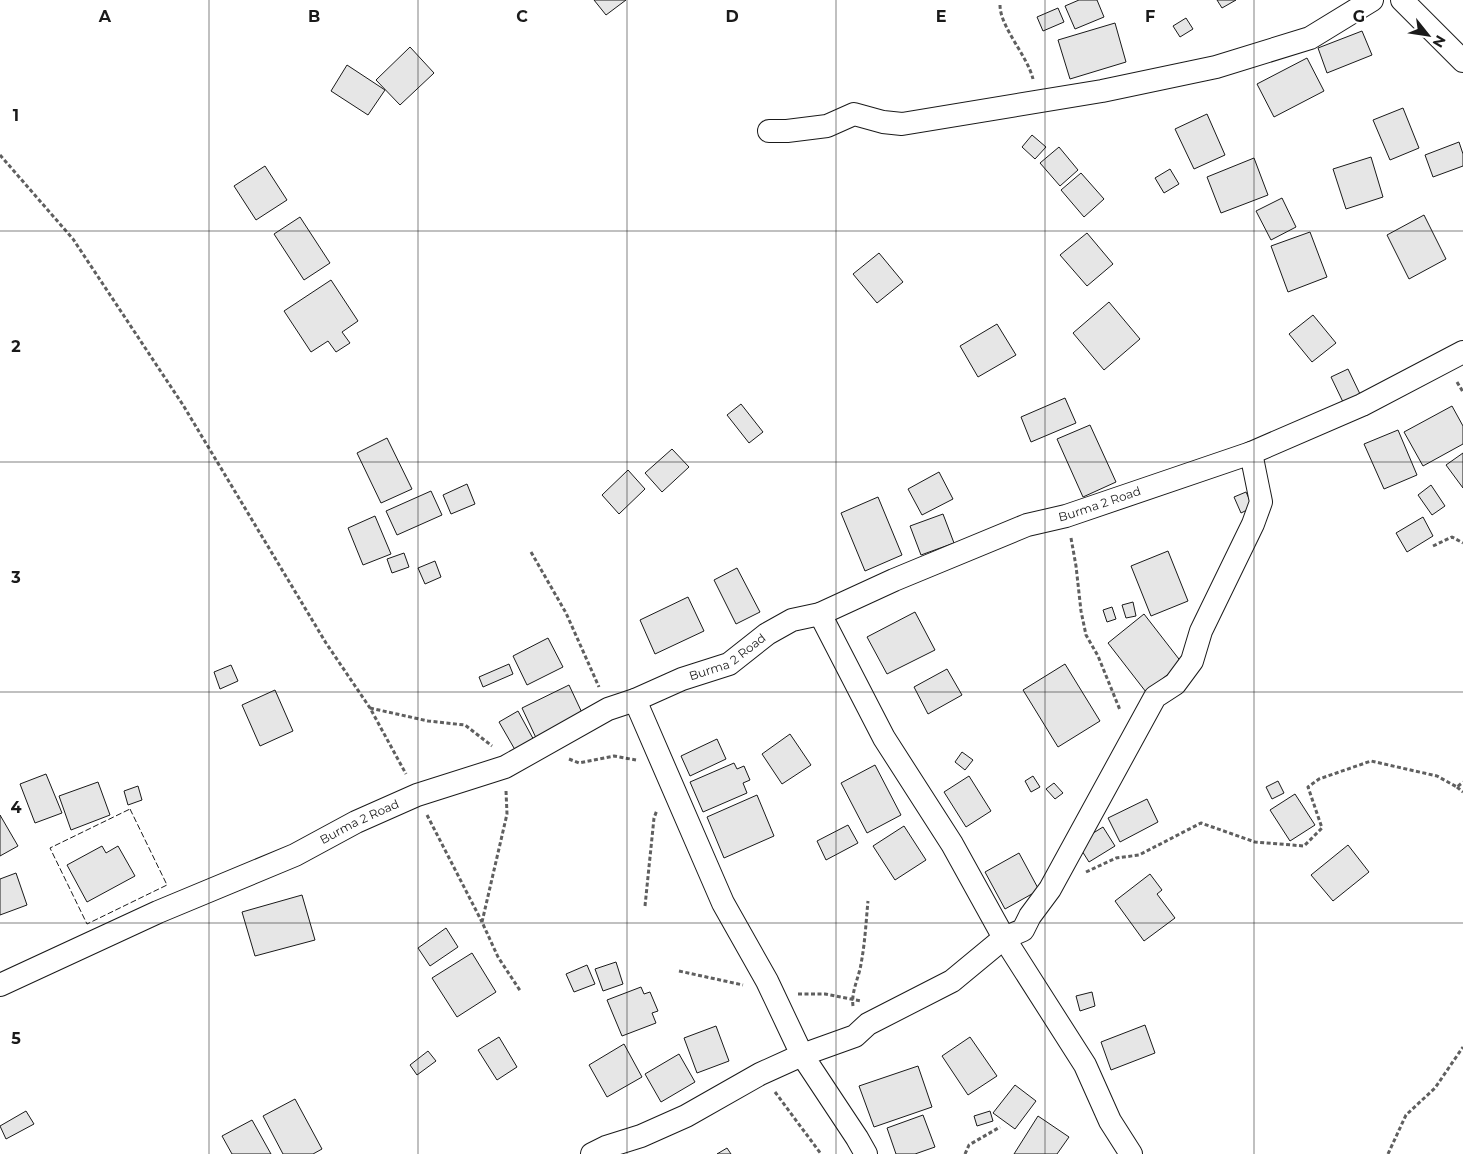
<svg xmlns="http://www.w3.org/2000/svg" width="1463" height="1154" font-family="Montserrat,sans-serif">
<style>
.building{fill:#e6e6e6;stroke:#1a1a1a}
.lines{fill:none;stroke-linecap:round;stroke-linejoin:round}
.street-casing{stroke:#1a1a1a;stroke-width:24}
.path{stroke:#5f5f5f;stroke-width:3;stroke-dasharray:4 2.5;stroke-linecap:butt}
.street{stroke:#fff;stroke-width:22}
.fence{stroke:#1a1a1a;stroke-width:1;stroke-dasharray:6 2.5;stroke-linecap:butt}
.grid{fill:none;stroke:#1a1a1a;stroke-width:1;stroke-opacity:0.55}
.labels{text-anchor:middle;stroke-width:4;stroke-linejoin:round;paint-order:stroke}
.street-label{font-size:12px;fill:#1a1a1a;stroke:#fff}
.grid-label{font-size:16px;text-anchor:middle;font-weight:bold;fill:#1a1a1a;stroke:#fff;stroke-width:4;stroke-linejoin:round;paint-order:stroke}
</style>
<rect width="100%" height="100%" fill="#fff"/>
<path class="building" d="M594,0H626L606,15Z
M1079,0H1097L1104,17L1075,29L1065,6Z
M1217,0H1236L1222,8Z
M1058,8L1064,22L1043,31L1037,17Z
M1186,18L1193,29L1180,37L1173,26Z
M1115,23L1126,62L1070,79L1058,40Z
M1362,31L1372,55L1327,73L1318,48Z
M410,47L434,73L400,105L376,80Z
M1307,58L1324,91L1274,117L1257,84Z
M347,65L385,90L368,115L331,91Z
M1403,108L1419,148L1390,160L1373,120Z
M1207,114L1225,155L1194,169L1175,129Z
M1032,135L1046,147L1035,159L1022,147Z
M1459,142L1463,154V166L1433,177L1425,155Z
M1059,147L1078,170L1060,186L1040,163Z
M1371,157L1383,197L1346,209L1333,169Z
M1254,158L1268,195L1221,213L1207,177Z
M265,166L287,200L256,220L234,186Z
M1170,169L1179,184L1164,193L1155,178Z
M1081,173L1104,199L1084,217L1061,190Z
M1282,198L1296,227L1271,240L1256,211Z
M1424,215L1446,259L1409,279L1387,235Z
M300,217L330,263L304,280L274,234Z
M1310,232L1327,277L1288,292L1271,246Z
M1087,233L1113,264L1087,286L1060,255Z
M879,253L903,282L877,303L853,274Z
M331,280L358,321L342,332L350,343L336,352L328,341L311,352L284,311Z
M1109,302L1140,339L1104,370L1073,333Z
M1313,315L1336,343L1312,362L1289,334Z
M997,324L1016,355L978,377L960,346Z
M1348,369L1360,394L1343,402L1331,377Z
M1065,398L1076,423L1031,442L1021,417Z
M741,404L763,432L749,443L727,415Z
M1452,406L1463,426V444L1423,466L1404,432Z
M1090,425L1116,482L1083,497L1057,439Z
M1398,430L1417,475L1384,489L1364,444Z
M387,438L412,489L381,503L357,453Z
M672,449L689,467L662,492L645,473Z
M1463,453V488L1446,465Z
M628,470L645,489L619,514L602,495Z
M939,472L953,499L922,515L908,489Z
M467,484L475,504L451,514L443,495Z
M1431,485L1445,506L1432,515L1418,495Z
M431,491L442,515L397,535L386,511Z
M1246,492L1253,507L1241,513L1234,497Z
M878,497L902,555L865,571L841,513Z
M943,514L954,543L921,555L910,526Z
M375,516L391,554L363,565L348,528Z
M1423,517L1433,536L1407,552L1396,533Z
M1168,551L1188,601L1151,616L1131,566Z
M404,553L409,567L392,573L387,559Z
M435,561L441,577L425,584L418,568Z
M737,568L760,612L736,624L714,580Z
M688,597L704,631L655,654L640,620Z
M1133,602L1136,616L1126,618L1122,605Z
M1112,607L1116,619L1107,622L1103,610Z
M915,612L935,650L887,674L867,637Z
M1144,614L1182,663L1146,692L1108,643Z
M548,638L563,667L527,685L513,656Z
M509,664L513,674L483,687L479,677Z
M1065,664L1100,721L1058,747L1023,690Z
M231,665L238,681L220,689L214,672Z
M947,669L962,695L928,714L914,687Z
M569,685L584,717L537,740L522,708Z
M275,690L293,731L260,746L242,705Z
M518,711L536,744L518,755L499,722Z
M790,734L811,765L782,784L762,754Z
M717,739L726,759L690,776L681,756Z
M962,752L973,760L965,770L955,762Z
M734,763L737,769L744,766L750,780L743,783L747,793L703,812L690,782Z
M875,765L901,815L867,833L841,783Z
M46,774L62,813L35,823L20,784Z
M969,776L991,811L966,827L944,792Z
M1033,776L1040,787L1031,792L1025,781Z
M1278,781L1284,793L1272,799L1266,787Z
M98,782L110,815L71,830L59,796Z
M1054,783L1063,793L1055,799L1046,789Z
M138,786L142,800L128,805L124,791Z
M1295,794L1315,825L1290,841L1270,810Z
M757,795L774,836L724,858L707,817Z
M1147,799L1158,822L1120,842L1108,818Z
M0,815L18,846L0,856Z
M848,825L858,843L826,860L817,841Z
M904,826L926,860L895,880L873,846Z
M1103,827L1115,846L1089,862L1077,843Z
M1348,845L1369,872L1333,901L1311,875Z
M102,846L106,853L118,846L135,876L87,902L67,865Z
M1019,853L1039,890L1005,909L985,872Z
M16,873L27,905L0,915V879Z
M1150,874L1162,890L1157,894L1175,918L1144,941L1115,901Z
M302,895L315,940L255,956L242,912Z
M446,928L458,947L430,966L418,948Z
M472,953L496,992L457,1017L432,978Z
M616,962L623,984L603,991L595,969Z
M587,965L595,984L574,992L566,974Z
M641,987L644,994L650,992L658,1011L652,1013L656,1023L622,1036L607,1000Z
M1092,992L1095,1006L1080,1011L1076,996Z
M1145,1025L1155,1053L1111,1070L1101,1042Z
M716,1026L729,1061L697,1073L684,1038Z
M499,1037L517,1067L497,1080L478,1050Z
M970,1037L997,1076L968,1095L942,1056Z
M624,1044L642,1077L607,1097L589,1065Z
M428,1051L436,1061L417,1075L410,1065Z
M679,1054L695,1082L661,1102L645,1074Z
M918,1066L932,1107L874,1127L859,1086Z
M1015,1085L1036,1101L1015,1129L993,1113Z
M295,1099L322,1149L313,1154H283L263,1116Z
M26,1111L34,1124L6,1139L0,1126Z
M990,1111L993,1121L977,1126L974,1116Z
M923,1115L935,1147L915,1154H896L887,1128Z
M1038,1116L1069,1137L1057,1154H1014Z
M252,1120L271,1154H232L222,1136Z
M727,1148L731,1154H717Z"/>
<g class="lines">
<g class="street-casing">
<g id="street">
<path d="M1402,0L1463,61"/>
<path d="M769,131H787L827,126L854,114L883,122L902,124L1102,91L1216,67L1310,38L1372,0"/>
<path d="M820,614L884,738L952,844L1004,938L1085,1065L1110,1121L1131,1154"/>
<path id="s1" d="M0,985L158,912L295,855L356,822L417,795L505,767L608,709L635,700L682,679L729,664L767,634L792,620L820,614L894,580L1027,525L1066,516L1251,453L1362,405L1463,352"/>
<path d="M592,1154L606,1147L641,1136L686,1116L760,1074L802,1055L767,981L723,903L635,700"/>
<path d="M866,1154L857,1138L802,1055L855,1036L868,1024L952,981L1004,938L1023,930L1030,916L1050,889L1155,697L1175,684L1192,661L1201,631L1253,524L1261,502L1251,453"/>
</g>
</g>
<path class="path" d="M1000,5C1000,27 1027,55 1033,79
M0,155L73,239L183,405L326,643L370,708L406,774
M1457,382L1463,392
M1071,538L1076,566L1081,611L1086,635L1098,656L1120,710
M1433,546L1452,537L1463,543
M531,552L566,613L599,687
M370,708L428,721L465,725L492,746
M569,759L579,763L614,756L636,760
M1457,787L1463,792
M506,791L507,814L482,922L498,957L521,992
M427,815L482,922
M1086,872L1116,858L1139,855L1201,823L1255,842L1304,846L1322,828L1308,787L1319,779L1371,761L1437,776L1457,787L1463,782
M645,906L654,818L657,810
M679,971L743,985
M798,994H825L861,1001
M853,1006C851,992 859,977 861,964C865,943 866,922 868,901
M775,1092L821,1154
M965,1154L969,1145L1000,1127
M1388,1154L1406,1115L1435,1088L1463,1047"/>
<use href="#street" class="street"/>
<path class="fence" d="M130,809L167,885L87,924L50,848Z"/>
</g>
<path class="grid" d="M209,0V1154M418,0V1154M627,0V1154M836,0V1154M1045,0V1154M1254,0V1154M0,231H1463M0,462H1463M0,692H1463M0,923H1463"/>
<g class="labels">
<g class="street-label">
<text dy="4" stroke="none"><textPath href="#s1" startOffset="1205">Burma 2 Road</textPath></text>
<text dy="4" stroke="none"><textPath href="#s1" startOffset="800">Burma 2 Road</textPath></text>
<text dy="4" stroke="none"><textPath href="#s1" startOffset="395">Burma 2 Road</textPath></text>
</g>
</g>
<g class="grid-label">
<text x="105" y="22">A</text>
<text x="314" y="22">B</text>
<text x="522" y="22">C</text>
<text x="732" y="22">D</text>
<text x="941" y="22">E</text>
<text x="1150" y="22">F</text>
<text x="1359" y="22">G</text>
<text x="16" y="121">1</text>
<text x="16" y="352">2</text>
<text x="16" y="583">3</text>
<text x="16" y="813">4</text>
<text x="16" y="1044">5</text>
</g>
<g transform="translate(1428 35) rotate(120)" stroke="#ffffff" stroke-width="4" paint-order="stroke">
<path d="M0-4L9 19L0 12L-9 19Z" fill="#1a1a1a"/>
<text y="-8" font-size="14" font-weight="bold" text-anchor="middle" fill="#1a1a1a">N</text>
</g>
</svg>
